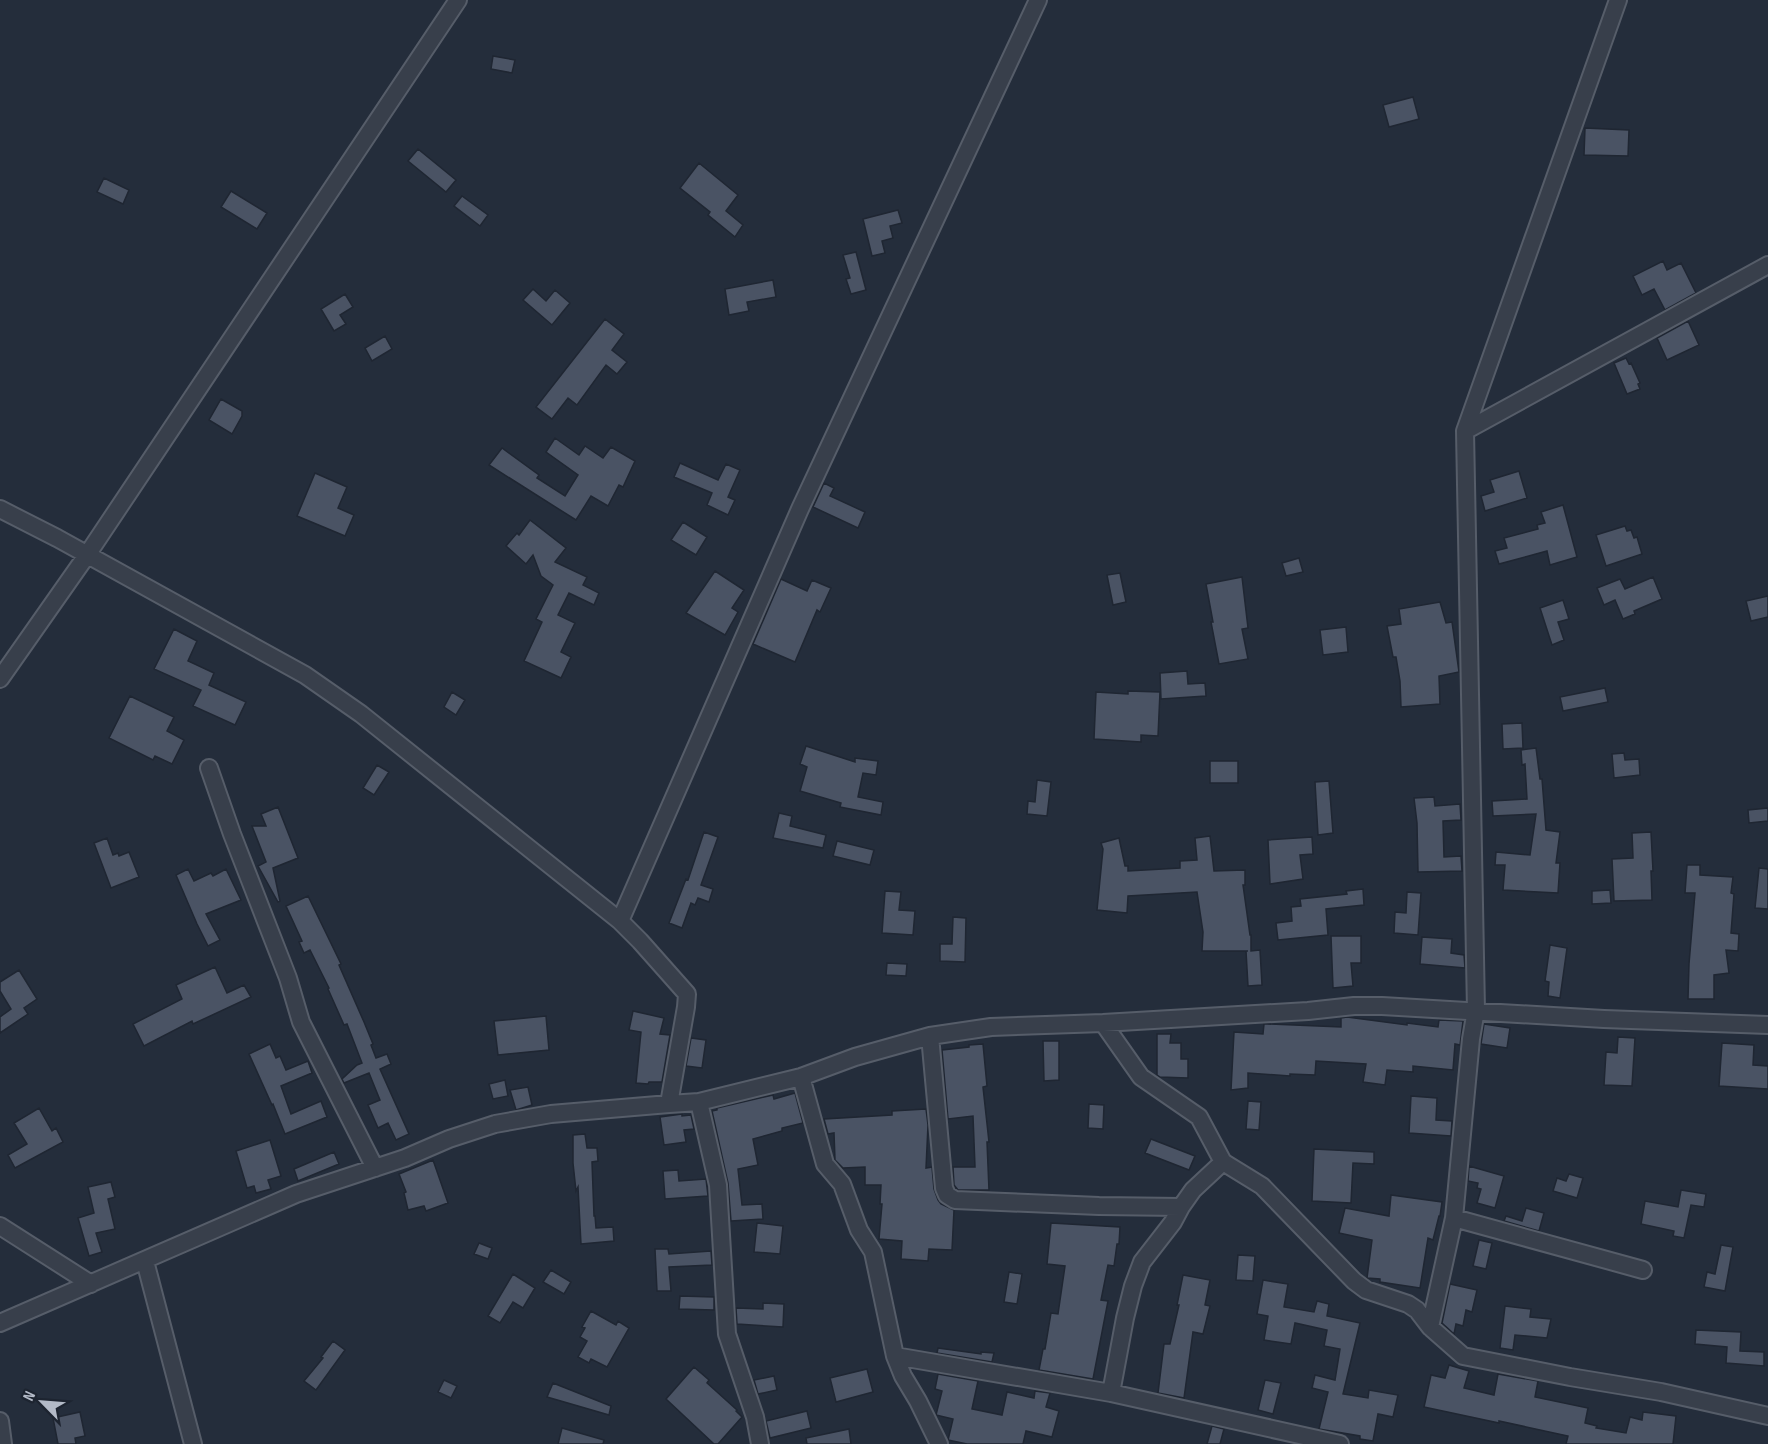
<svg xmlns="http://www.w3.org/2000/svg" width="1768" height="1444" font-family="'Sofia Sans Condensed',sans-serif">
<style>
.building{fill:#4a5364;stroke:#1f2632;stroke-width:1.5}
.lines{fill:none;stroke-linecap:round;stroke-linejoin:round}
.minor-casing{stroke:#565d69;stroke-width:20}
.minor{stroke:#383f4b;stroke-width:16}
</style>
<rect width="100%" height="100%" fill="#242d3b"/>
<path class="building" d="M493,56L515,60L512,73L491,69Z
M1413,97L1419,119L1389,127L1383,105Z
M1585,128L1629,130L1628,156L1584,155Z
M418,149L456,180L446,192L408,161Z
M699,163L738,195L726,211L743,225L735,237L708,215L710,212L680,188Z
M104,178L129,190L123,204L97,192Z
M231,191L267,213L257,229L221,207Z
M462,196L488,215L480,226L454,206Z
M898,210L902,223L890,226L893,238L882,241L885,253L872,256L863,219Z
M856,252L866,290L851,294L846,279L850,278L843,255Z
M1663,261L1667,270L1681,263L1696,293L1665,310L1654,289L1642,295L1633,276Z
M773,280L776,297L747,302L749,311L729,315L725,289Z
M533,289L546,301L555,290L570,303L552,325L523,300Z
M345,294L353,307L340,315L346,324L334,331L321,309Z
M605,319L624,334L612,350L627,362L617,374L606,365L577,405L568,398L552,419L536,407Z
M1688,321L1699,345L1667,360L1657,338Z
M385,336L392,349L372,361L365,348Z
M1626,358L1629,364L1631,363L1640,383L1638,384L1640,389L1627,394L1614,363Z
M221,399L242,411V416L232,434L209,420Z
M555,438L579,455L585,446L603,458L611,447L635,461L623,487L619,485L608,506L591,496L576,520L489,465L502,448L539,475L537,478L565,496L578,475L546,452Z
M680,463L718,480L726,464L740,470L728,497L735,500L728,515L707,505L712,493L674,477Z
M1519,471L1527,498L1485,511L1481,496L1494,492L1490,480Z
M315,473L347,487L338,508L354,515L345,536L297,516Z
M824,483L834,488L830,496L865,512L858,528L813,507Z
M1563,505L1577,557L1550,565L1547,551L1499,564L1495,551L1507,548L1504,538L1538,529L1537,525L1545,523L1541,512Z
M530,520L566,548L555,562L587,577L583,585L599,593L594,605L569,593L558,615L575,623L561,652L571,657L561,678L524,661L542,622L536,619L553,585L541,576L533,555L526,564L506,546L517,533L519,535Z
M683,522L707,537L696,555L671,540Z
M1625,526L1627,531L1631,530L1634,538L1637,537L1642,554L1606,566L1596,535Z
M1299,558L1303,572L1286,576L1282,563Z
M715,571L744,590L732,608L738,612L725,635L686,613Z
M1120,573L1126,602L1113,605L1107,575Z
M1242,577L1248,628L1242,629L1248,659L1219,664L1211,622H1213L1206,584Z
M1653,577L1662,599L1634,611L1635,614L1623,619L1615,600L1604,605L1597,588L1620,579L1625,589Z
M781,579L807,591L812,580L831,588L820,612L817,610L795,662L753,644Z
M1768,596V617L1751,621L1746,601Z
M1563,600L1569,619L1558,622L1564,640L1552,645L1540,608Z
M1440,602L1446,623L1452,622L1459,672L1439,676L1440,704L1401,707L1400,681L1396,657H1393L1387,626L1401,624L1399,609Z
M1346,627L1348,652L1323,655L1320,630Z
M174,629L197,641L188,661L214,673L209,685L246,702L235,725L193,706L201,690L154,669Z
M1187,671L1188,684L1205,683L1206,696L1161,699L1160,673Z
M1605,688L1608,702L1563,711L1560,697Z
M1128,691L1160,692L1158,736L1141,735V742L1094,739L1096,692L1128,694Z
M452,692L465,700L456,715L444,707Z
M130,696L174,717L167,731L184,740L172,764L155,756L153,760L109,738Z
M1522,723L1523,748L1503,749L1502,724Z
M806,746L855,762V758L878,761L876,775L863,773L858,797L883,802L881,815L840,807L841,803L800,791L807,767L800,764Z
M1536,748L1540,779H1542L1546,830L1560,832L1556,863H1560L1558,893L1503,890L1505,865H1495L1496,852L1530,855L1536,814L1493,816L1492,801L1527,799L1525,764L1522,765L1521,750Z
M1624,753L1625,760L1639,759L1640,775L1614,778L1612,754Z
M1210,761H1238V783H1210Z
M377,765L389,772L374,795L363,788Z
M1037,780L1051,782L1047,816L1027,814L1028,801L1035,802Z
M1329,781L1333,833L1318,835L1315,782Z
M1434,797L1435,806L1460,804L1461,820L1443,821L1444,857L1461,856L1462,871L1418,872L1417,823L1414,798Z
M278,807L298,858L273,868L280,901L278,902L258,866L266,862L252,826H266L261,814Z
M1768,808V821L1749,823L1748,810Z
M779,813L792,816L790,826L826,835L823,848L773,838Z
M704,832L718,837L701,885L713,889L709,902L698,898L695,905L691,903L682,928L669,923L686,879L688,880Z
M1651,832L1653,871H1651L1652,900L1614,901L1612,859L1633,858L1632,833Z
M1210,836L1214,871L1245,870V885H1243L1250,935H1251V951L1260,950L1262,985L1248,986L1246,951H1248H1202L1203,932L1197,892L1128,896L1127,913L1097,910L1103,849L1101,843L1119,838L1125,866H1128V871L1180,868V861L1197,860L1195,838Z
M1312,837L1313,854L1300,855L1303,879L1270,884L1268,840Z
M107,838L113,855L118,853L119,856L129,852L139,877L111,888L94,843Z
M837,841L874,850L870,865L833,856Z
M1687,865H1700V875L1733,877L1731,893L1734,894L1731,933L1739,934L1738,951L1726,950L1729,973L1714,975V999H1688L1689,964L1695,893H1685Z
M1759,868L1768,869V909L1755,908Z
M188,869L194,881L211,873L213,876L226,869L241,900L206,914L220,940L208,946L197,924L176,875Z
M1363,889L1364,905L1326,909L1328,935L1278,940L1276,923L1292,921L1291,907L1301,906L1300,899L1347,894L1346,891Z
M1610,890L1611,903L1592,904V891Z
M885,891L901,892L899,910L915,911L913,935L882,933Z
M1407,892L1421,893L1418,935L1394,933L1395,912L1406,913Z
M308,896L341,964L339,965L364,1022L373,1044L371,1045L376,1058L387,1054L391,1064L380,1069L409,1134L396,1140L388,1123L378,1128L368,1105L380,1100L369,1073L344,1083L342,1079L357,1065L362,1063L347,1024L344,1025L328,989L329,988L310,950L304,953L299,942L302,941L286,906Z
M953,917L966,918L965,962L940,961V944H952Z
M1331,936H1361V963H1351L1353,986L1333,988Z
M1422,937L1452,939L1451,953L1464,955L1465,968L1420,964Z
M1550,945L1567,948L1560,998L1548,996L1549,982L1545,981Z
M887,963L907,964L906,976L886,975Z
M215,967L227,993L244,985L251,997L193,1024L192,1021L144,1046L133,1024L182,999L176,985Z
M19,970L37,999L24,1008L28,1014L0,1033V1017L11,1009L0,991V982Z
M633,1011L664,1018L660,1034L670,1035L662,1082H649L648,1084L636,1083L641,1032L629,1030Z
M546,1016L549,1050L498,1055L494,1021Z
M1347,1017L1407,1025V1023L1438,1027L1439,1020L1463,1021L1460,1045L1455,1044L1453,1070L1413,1066V1072L1387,1070L1385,1085L1363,1082L1366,1064L1316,1061L1315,1075L1290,1074V1076L1248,1073V1088L1231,1090L1234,1032L1263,1034L1264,1024H1267L1341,1027V1018Z
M1484,1024L1510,1028L1507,1048L1481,1044Z
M1157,1034H1171L1170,1043H1181V1059H1188V1078L1160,1077L1157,1075Z
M1618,1037L1635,1038L1632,1086L1604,1085L1606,1052L1617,1053Z
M691,1038L706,1040L702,1068L686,1066Z
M1043,1041H1059V1080L1044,1081Z
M1722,1043L1754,1045L1753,1065L1768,1066V1089L1719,1086Z
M270,1044L276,1058L280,1056L286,1070L308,1061L312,1073L281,1086L291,1114L321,1101L327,1117L285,1134L273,1104L272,1105L249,1054Z
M983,1044L987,1086L983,1087L989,1142H987L989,1190H958L954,1185L953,1167H975L973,1116L948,1119L942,1050L969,1047V1045Z
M505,1080L508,1096L493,1099L489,1084Z
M528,1087L532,1105L516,1110L510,1090Z
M795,1093L803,1123L782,1128V1131L753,1139L758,1165L738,1169L742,1205L762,1204L763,1219L731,1221L728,1183L712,1111L717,1110V1108L773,1095L774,1099Z
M1411,1096L1437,1098L1436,1120L1452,1121L1451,1136L1409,1133Z
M1248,1101L1261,1102L1259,1130L1246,1129Z
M1089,1104L1104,1105L1103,1129L1088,1128Z
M39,1108L52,1131L56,1128L63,1142L15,1168L8,1155L27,1144L14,1123Z
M926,1109L928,1125L926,1168L932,1167L934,1189L938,1200L941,1204L954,1210L952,1250L929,1249L928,1261L901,1259L902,1241L879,1239L882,1204H880L881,1185H865V1167L843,1168L835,1160L834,1133L828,1134L824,1119L892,1115V1111Z
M682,1114V1116L691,1115L694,1129L684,1130L686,1142L664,1145L660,1117Z
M585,1134L587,1148H597L598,1161L592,1162L594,1216H595L596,1228L613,1227L614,1241L581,1244L578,1187L576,1191L573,1163V1135Z
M1151,1139L1195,1156L1189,1170L1145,1153Z
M270,1140L281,1176L268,1180L271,1189L256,1193L254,1186L247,1188L236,1151Z
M1314,1149L1374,1152V1164L1353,1163L1351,1203L1312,1201Z
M334,1152L339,1164L298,1181L294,1169Z
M433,1160L448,1203L426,1211L424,1206L408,1210L404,1193L406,1192L399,1174Z
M1469,1166L1504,1176L1495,1208L1477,1203L1481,1189L1477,1188L1478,1183L1468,1181Z
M678,1170L679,1181L706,1179L708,1196L665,1199L663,1171Z
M1569,1174L1583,1178L1577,1198L1553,1191L1557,1178L1566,1181Z
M111,1182L115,1197L108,1199L115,1229L96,1233L102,1252L89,1256L78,1218L94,1213L88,1187Z
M1681,1190L1706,1194L1704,1207L1691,1205L1684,1238L1673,1236L1674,1231L1641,1224L1645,1201L1678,1207Z
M1391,1195L1442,1202L1440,1216H1439L1433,1240L1428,1238L1420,1288L1380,1282V1279L1367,1278L1372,1240L1339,1233L1345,1208L1389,1216Z
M1526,1208L1544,1213L1539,1231L1504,1221L1506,1216L1522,1221Z
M757,1223L783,1226L780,1254L754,1252Z
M1051,1223L1120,1227L1119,1244H1117L1114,1266L1108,1265L1101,1300L1108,1301L1093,1379L1039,1370L1043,1349H1045L1051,1313L1058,1314L1065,1266L1047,1264Z
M1479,1240L1492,1243L1486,1269L1473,1266Z
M479,1243L492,1248L488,1259L474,1254Z
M1721,1245L1733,1247L1725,1291L1704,1287L1707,1272L1715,1274Z
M655,1249H668L669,1254L711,1251L712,1265L669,1267L671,1291H657Z
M1238,1255L1255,1256L1253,1281L1236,1280Z
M551,1270L571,1282L564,1294L543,1282Z
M1009,1272L1022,1274L1017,1304L1004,1302Z
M513,1274L535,1288L523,1308L513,1302L500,1323L488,1316Z
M1183,1275L1210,1280L1205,1305L1210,1306L1203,1334L1193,1332L1184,1398L1158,1393L1164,1344H1170L1179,1305H1177Z
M1263,1280L1288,1284L1284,1307L1314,1312L1317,1301L1329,1304L1327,1316L1360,1323L1343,1394L1368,1398L1369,1390L1398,1395L1393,1417L1378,1414L1373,1441L1360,1439V1436L1319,1429L1328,1392L1312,1388L1315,1375L1335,1380L1340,1349L1324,1346L1327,1330L1295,1323L1291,1344L1264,1340L1268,1316L1257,1314Z
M1450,1284L1477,1290L1472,1312L1466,1310L1463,1326L1456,1324L1454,1334L1442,1323Z
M680,1296L714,1297V1310L679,1309Z
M763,1303L784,1304L783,1327L737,1324L736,1308L763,1309Z
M1505,1306L1531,1309L1530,1317L1551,1319L1547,1338L1515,1335L1513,1350L1500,1348Z
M591,1311L616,1325L618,1321L629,1328L607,1367L591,1359L589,1363L578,1357L587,1341L580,1337L585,1328L582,1327Z
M1696,1330L1741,1332L1740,1351L1764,1352V1366L1726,1363L1727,1347L1695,1344Z
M333,1341L345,1350L316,1390L304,1381L323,1358L321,1357Z
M938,1348L981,1354V1352L994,1353L992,1362L937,1353Z
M1449,1365L1469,1371L1464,1388L1494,1395L1498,1374L1538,1381L1535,1397L1588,1408L1585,1423L1597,1426L1596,1428L1626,1433L1630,1417L1642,1420L1643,1412L1676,1416L1673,1444H1566L1568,1436L1499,1421V1423L1424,1407L1431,1375L1445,1378Z
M694,1367L709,1380L707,1383L737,1410L736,1411L742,1417L718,1444H714L666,1399Z
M867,1369L873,1392L836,1402L830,1378Z
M938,1374L978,1381L972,1409L1002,1415L1007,1392L1034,1398L1035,1391L1050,1393L1046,1407L1059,1411L1052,1437L1026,1431L1023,1444H967L948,1440L953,1419L936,1415L942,1391L935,1389Z
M774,1376L777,1390L758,1394L754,1380Z
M444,1380L457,1386L451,1398L438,1392Z
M1265,1380L1281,1383L1273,1414L1258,1410Z
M553,1383L611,1406L609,1415L547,1397Z
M807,1411L811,1428L770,1438L766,1421Z
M80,1412L85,1436L75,1438L76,1444H58L53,1418Z
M1212,1426L1224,1429L1220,1444H1207Z
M562,1428L604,1440L603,1444H558Z
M849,1429L851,1444H807L806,1438Z"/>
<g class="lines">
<g class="minor-casing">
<path id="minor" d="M1465,431L1768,265
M0,509L57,538L305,675L361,714L620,921L640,941L687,994L686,1007L669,1104
M0,679L87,555L458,0
M209,768L232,834L288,978L301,1022L375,1168
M620,921L800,509L1038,0
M1103,1023L1141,1077L1199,1117L1223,1162L1262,1186L1354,1281L1366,1290L1408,1304L1417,1310L1430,1327L1463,1356L1570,1377L1661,1392L1768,1416
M930,1036L944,1188L947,1195L955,1200L1099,1206L1181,1207
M801,1077L825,1164L842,1184L859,1230L873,1252L895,1356L903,1376L918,1401L939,1444
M699,1102L718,1185L727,1334L755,1417L760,1444
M1454,1218L1643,1270
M0,1226L91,1284
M145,1261L193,1444
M0,1323L296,1194L405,1158L449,1139L495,1124L551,1114L669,1104L699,1102L801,1077L855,1057L930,1036L991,1027L1103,1023L1308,1011L1354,1006H1382L1604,1019L1768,1025
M1430,1327L1454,1218L1471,1039L1476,1010L1465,431L1618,0
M895,1356L1111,1393L1340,1444
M1111,1393L1125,1318L1133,1286L1142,1262L1173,1222L1181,1207L1193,1190L1223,1162
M0,1421L3,1444"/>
</g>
<use href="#minor" class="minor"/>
</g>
<g transform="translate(42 1402) rotate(295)" stroke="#1d2430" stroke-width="4.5" paint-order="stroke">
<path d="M0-4.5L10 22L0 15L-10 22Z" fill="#b3bac7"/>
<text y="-9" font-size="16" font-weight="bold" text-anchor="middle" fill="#b3bac7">N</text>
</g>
</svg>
